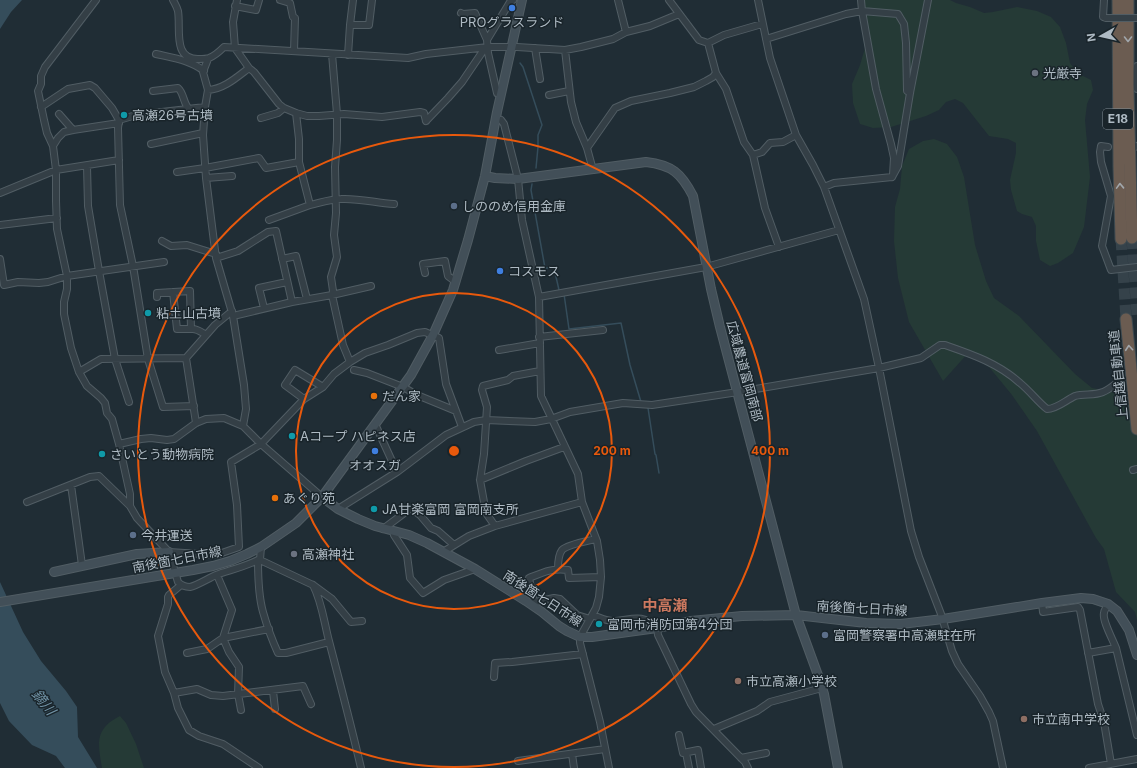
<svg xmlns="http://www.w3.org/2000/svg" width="1137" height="768" font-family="Inter,'Noto Sans JP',sans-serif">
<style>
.green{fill:#253a36}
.water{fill:#354d5b}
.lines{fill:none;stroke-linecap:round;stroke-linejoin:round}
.stream{stroke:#354d5b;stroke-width:1.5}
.street-tunnel{stroke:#35424a;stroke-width:6;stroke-dasharray:6 3;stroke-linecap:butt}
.highway-tunnel{stroke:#35424a;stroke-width:11;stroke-dasharray:11 5.5;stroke-linecap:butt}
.street-casing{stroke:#515d64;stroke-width:8}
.secondary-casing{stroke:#515d64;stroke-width:10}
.highway-casing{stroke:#3e4a50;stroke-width:13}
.street{stroke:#343f46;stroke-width:6}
.secondary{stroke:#424f58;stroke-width:8}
.highway{stroke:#6b5c51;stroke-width:11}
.street-bridge-casing{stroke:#515d64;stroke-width:8;stroke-linecap:butt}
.street-bridge{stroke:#343f46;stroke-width:6}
.oneway{stroke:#a1a7ac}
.ring{fill:none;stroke:#e8590c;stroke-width:2}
.shop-dot{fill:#3f7fe0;stroke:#19242a;stroke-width:1.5}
.worship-dot{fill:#6b7280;stroke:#19242a;stroke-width:1.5}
.culture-dot{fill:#0f9aa8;stroke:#19242a;stroke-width:1.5}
.service-dot{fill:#5c6f8a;stroke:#19242a;stroke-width:1.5}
.food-dot{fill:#e8710a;stroke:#19242a;stroke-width:1.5}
.education-dot{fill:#8d6e63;stroke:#19242a;stroke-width:1.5}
.labels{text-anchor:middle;stroke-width:3;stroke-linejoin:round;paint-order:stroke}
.shield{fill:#19242a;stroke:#818d95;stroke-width:1}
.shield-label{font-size:12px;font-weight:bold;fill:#aebac3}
.poi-label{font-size:13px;fill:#aebac3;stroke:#19242a;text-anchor:start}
.street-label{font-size:13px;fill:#aebac3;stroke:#19242a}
.water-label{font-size:14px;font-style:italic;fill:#7092a5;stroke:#19242a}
.quarter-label{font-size:15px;font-weight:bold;fill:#cc785f;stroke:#19242a}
.centre{fill:#e8590c;stroke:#19242a;stroke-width:2}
.ring-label{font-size:12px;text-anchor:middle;font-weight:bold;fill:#e8590c;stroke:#19242a;stroke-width:3;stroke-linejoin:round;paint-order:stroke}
</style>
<rect width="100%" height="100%" fill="#202d35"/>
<path class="green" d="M857,0H950L956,3L970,7L984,13L993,12L1017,7L1037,11L1051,17L1060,27L1066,43L1070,63L1077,73L1091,80L1093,90L1087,104L1085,120L1090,177L1084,227L1073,253L1058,263L1050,266L1040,260L1036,241V226L1032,217L1022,214L1017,211L1011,190L1010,180L1016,153V143L1008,139L989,136L963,103L955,99L946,102L939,110L926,116L891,127L873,128L860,124L853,103L852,84L860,65L865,48Z
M934,139L947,144L957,157L964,177L975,245L986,281L994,298L1019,316L1075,374L1092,388L1112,392L1137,393V620L1135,612L1116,592L1104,549L1096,538L1037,431L1012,395L989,367L969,352L943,381L909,322L898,278L894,241L895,207L900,189L902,166L909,149L923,141Z
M120,716L126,723L136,744L144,768H102C98,744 94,729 120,716Z"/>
<path class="water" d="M0,0H22L11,12L0,29Z
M0,582L23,632L41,661L66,691L77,707L78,737L97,768H65L56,756L32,745L9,721L0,703Z"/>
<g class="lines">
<path class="stream" d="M520,63L523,67L542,125L538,135V147L536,168
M532,184L531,190L545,268H554L559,290
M564,294L569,329L621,323L630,365L641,402
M648,408L655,454L656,455L659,473"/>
<path class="street-tunnel" d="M1121,380L1137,369"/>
<path class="highway-tunnel" d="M1132,238L1137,316
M1121,239L1126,319"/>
<g class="street-casing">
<path id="street" d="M96,0L45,67L41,76V84L38,91L44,120L47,133L53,146L56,170V201L57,229L67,276V289L64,302V314L71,348L79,372L87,386L101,398L105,403L107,413L112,419L119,444L130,494V506L137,518L169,552L178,582C181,585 185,587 190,587C196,586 209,578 216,575C230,570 244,567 258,560
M173,0C175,4 177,7 178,11C181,28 172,60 199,59C202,59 206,59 209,58C214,56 220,51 224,47L408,58L426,54L488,47H517L565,50L581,47L613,39L626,32L650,26L679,14
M237,0L233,22L235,48L249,68L254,72L279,104L284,108L296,113L307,116H319L344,114L382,117L420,112L424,113L426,121
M280,0L290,3L293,17L295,18L294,51
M618,0L626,32
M669,0L699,40L708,43L724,35L762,24
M758,0L770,58L796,135L813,165L824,187L864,299L879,368L911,531L919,557L941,614L952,651L958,664L980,696L989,712L993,721L1003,768
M861,0L862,11L876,89L891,144L894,158L893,175
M1104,0L1103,17L1106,18
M235,6L256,10L259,0
M461,13L463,14L475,13L487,40
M350,25H369L372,0
M766,39L846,14L862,11L898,14L904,24L906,43L907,91L910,93
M708,43L716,73L726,89L744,142L753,155L765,208L779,247
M535,48L540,79
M565,50L571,102L576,122L587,148L593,170
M156,54C173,58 190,60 204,71
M332,54L337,114V140L335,167L336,213L334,235L337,257L331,277L333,291L332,295L343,345L350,362
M348,55L350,25L353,0
M208,59L203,72L208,90L205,107L203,135L206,178L216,258L233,316L244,385L246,409L243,426
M1137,66L1135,79L1137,89
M208,90C224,89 237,77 249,68
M153,91L178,88C184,93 183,103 189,109
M497,93L488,53L487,40L510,2L513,0
M549,95L569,91
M41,107L68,89L90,85L95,88L112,108L119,120L118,128L120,205L133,266L148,359L163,407L194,406
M59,114L73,130
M261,118L278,113L284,108
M119,120L136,115L205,107
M501,120L504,124L518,179L522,220L539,297L541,396L578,474L582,502L597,541L600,560L601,577L599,597L596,608L580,637V643L600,722L609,768
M426,121L448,98L462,82L485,48
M151,144L203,133
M53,146L58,138L64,132L73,130L119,123
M1108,147L1101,146L1100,152L1101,162L1111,196L1102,246L1111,270L1137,267
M1135,147L1137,146
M587,148L615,108L631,101L670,93L694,87L706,81L713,77L716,73
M753,155L762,152L770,143L783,142L796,135
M87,166L88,206L99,271L115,359L129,402
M177,172L205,168L259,158L266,168L299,162V139L296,113
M892,177L898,166L910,93L928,0
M206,178L232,176
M824,187L834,183L892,177
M0,193L56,170L119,160
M310,205C320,203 330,199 341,199C359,198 376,203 394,204
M269,220L310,205L299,162
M0,225L57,218
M162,241L171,246L187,245L216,254
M216,258L238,251L268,232L276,231L292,302
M0,259L4,285L18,282L39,283L48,282L67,276L164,262
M282,259L296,256L307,299
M425,273L423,264L445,261L448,276L456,282
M173,292L177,329H191
M157,297V293L190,291L191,329C197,328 201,332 206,335
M539,297L706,267L839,230
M264,308L259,288L287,282
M233,316L292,302L332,295L371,286
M539,337L603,330
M499,350L540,343
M354,370L367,373L403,387L417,395L456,411
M79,372L101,359L186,358
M304,399L285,385L295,370L323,387
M196,423L186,358L215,325L232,311
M375,424L397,472
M119,444L141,439L151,438L167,440L174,439L196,423L206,419L224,418L243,426L261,444L322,497
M1133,470L1137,469
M480,480L526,461L564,447
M71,485L82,565
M27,502L90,477L99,476L130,506
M338,509L397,472L446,435L474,422L486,420L535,422L551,419L570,412L623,403L652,405L738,392L879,368L921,358L940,345H945C971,354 998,363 1020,383C1030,391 1037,401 1047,409C1057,409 1066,400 1075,396C1084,393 1094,396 1103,392C1109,390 1115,384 1121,380
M495,526L486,513L480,480L484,454L487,407L482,390L483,386L508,380L513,376L540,371
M383,529L411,508L420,515L431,528L438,531L454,545
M393,531L394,535L407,555L410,578L423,593L444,580L475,569
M261,547L260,560L313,585L332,599L351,622L362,621
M169,552L216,555L239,547L237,505L231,462L261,444L304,399L323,387L334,374L350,362L365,353L388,345L417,333L425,332L439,338L446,384L462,427
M443,552L469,536L495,526L582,502
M260,560H258C258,575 259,598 263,612C267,626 272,640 278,653H286L329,642
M558,569C558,563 558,555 562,550C568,544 588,541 596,539
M217,575L232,610L223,638L229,652L239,667L238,694L241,710
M181,585L169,595L168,597V604L158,636L165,672L174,693L178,708L189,730L199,736L223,744L259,768
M313,585C322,602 324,622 329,641C340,683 351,725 361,768
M534,602L529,578C544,572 552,568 568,570L569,578L601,577
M531,603L554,598L560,599L577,615L590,619
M1042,603L1043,612L1078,607L1080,610L1098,704L1104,722L1111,764
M1108,604C1107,607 1104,610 1104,613C1102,620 1113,640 1116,648L1137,735
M592,615C599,617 606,621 613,621C628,621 645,612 653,628
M657,628L658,635L691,704L696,712L745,762L748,768
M187,653L207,649L223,638L269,629
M1088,653L1116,648
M494,677L495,663L512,662L583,654
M273,691L275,709
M174,693L197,689L211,695L223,696L303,686L311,704
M714,729L757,711L770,702L822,688
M679,735L683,753L698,750L701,768
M686,753L689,768
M572,754L574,768
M741,758L766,753
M518,761L605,749
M1089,768L1137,759"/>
</g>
<g class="secondary-casing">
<path id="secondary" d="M485,176L495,178L518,179L646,162C672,165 681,173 693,196L711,289L720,327L796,615L819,678L824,694L838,768
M322,497L338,509L358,519L375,526L409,535L427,543L475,569L526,601L542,612L559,626L567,631L580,637H592L657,628L691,621L742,616L796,615L866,623L901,624L943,619L1042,603L1081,598L1093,599L1108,604L1117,611L1129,630L1137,655
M54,572L137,554L169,552
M0,602L193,570L213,566L230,561L247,554L261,547L296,523L322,497L411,375L433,335L453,290L468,240L485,176L497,112L522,0"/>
</g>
<g class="highway-casing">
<path id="highway" d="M1118,0L1119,166L1121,239
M1128,0V90L1132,238
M1126,319L1137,429"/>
</g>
<use href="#street" class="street"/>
<use href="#secondary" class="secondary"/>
<use href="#highway" class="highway"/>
<g class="street-bridge-casing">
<path id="street-bridge" d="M1106,18H1137"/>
</g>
<use href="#street-bridge" class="street-bridge"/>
</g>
<defs><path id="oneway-chevron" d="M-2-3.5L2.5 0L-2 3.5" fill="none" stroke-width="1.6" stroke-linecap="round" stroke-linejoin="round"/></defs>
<g class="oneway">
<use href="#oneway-chevron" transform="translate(1128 39) rotate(90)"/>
<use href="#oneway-chevron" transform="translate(1120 186) rotate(-92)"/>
<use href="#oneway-chevron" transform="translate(1129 348) rotate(-95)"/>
</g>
<g class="ring">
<circle cx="454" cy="451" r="158"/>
<circle cx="454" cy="451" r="316"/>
</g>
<g class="shop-dot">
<circle cx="512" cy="8" r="4"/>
<circle cx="500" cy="271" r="4"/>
<circle cx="375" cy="451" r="4"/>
</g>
<g class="worship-dot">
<circle cx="1035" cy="73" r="4"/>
<circle cx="294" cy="554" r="4"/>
</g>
<g class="culture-dot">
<circle cx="124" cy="115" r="4"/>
<circle cx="148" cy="313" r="4"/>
<circle cx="292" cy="436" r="4"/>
<circle cx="102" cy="454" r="4"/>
<circle cx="374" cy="509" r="4"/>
<circle cx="599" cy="624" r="4"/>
</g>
<g class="service-dot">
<circle cx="454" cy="206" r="4"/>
<circle cx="133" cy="535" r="4"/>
<circle cx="825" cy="635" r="4"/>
</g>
<g class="food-dot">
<circle cx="374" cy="396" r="4"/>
<circle cx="275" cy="498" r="4"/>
</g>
<g class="education-dot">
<circle cx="738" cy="681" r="4"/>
<circle cx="1024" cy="719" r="4"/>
</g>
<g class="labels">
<rect class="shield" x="1103" y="109" width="30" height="20" rx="3"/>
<g class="shield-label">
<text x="1118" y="123">E18</text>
</g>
<g class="poi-label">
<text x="512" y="27" text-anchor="middle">PROグラスランド</text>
<text x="1043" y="78">光厳寺</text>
<text x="132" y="120">高瀬26号古墳</text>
<text x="462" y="211">しののめ信用金庫</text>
<text x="508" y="276">コスモス</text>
<text x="156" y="318">粘土山古墳</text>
<text x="382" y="401">だん家</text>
<text x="300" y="441">Aコープ ハピネス店</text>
<text x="110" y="459">さいとう動物病院</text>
<text x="375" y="470" text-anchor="middle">オオスガ</text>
<text x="283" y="503">あぐり苑</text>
<text x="382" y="514">JA甘楽富岡 富岡南支所</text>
<text x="141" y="540">今井運送</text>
<text x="302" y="559">高瀬神社</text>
<text x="607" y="629">富岡市消防団第4分団</text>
<text x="833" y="640">富岡警察署中高瀬駐在所</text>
<text x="746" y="686">市立高瀬小学校</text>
<text x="1032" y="724">市立南中学校</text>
</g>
<g class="street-label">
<text transform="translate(745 371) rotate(75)" y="5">広域農道富岡南部</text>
<text transform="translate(1118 375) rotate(-96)" y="5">上信越自動車道</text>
<text transform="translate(177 559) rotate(-11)" y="5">南後箇七日市線</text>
<text transform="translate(543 598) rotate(33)" y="5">南後箇七日市線</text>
<text transform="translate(862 608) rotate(3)" y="5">南後箇七日市線</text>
</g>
<g class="water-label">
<text transform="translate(44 702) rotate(51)" y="5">鏑川</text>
</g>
<g class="quarter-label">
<text x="665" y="611">中高瀬</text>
</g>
</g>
<circle cx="454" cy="451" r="6" class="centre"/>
<g class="ring-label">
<text x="612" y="455">200 m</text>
<text x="770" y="455">400 m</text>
</g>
<g transform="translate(1101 36) rotate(262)" stroke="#19242a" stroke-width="3" paint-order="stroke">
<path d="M0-3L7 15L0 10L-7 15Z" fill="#aebac3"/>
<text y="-6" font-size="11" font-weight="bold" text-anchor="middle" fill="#aebac3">N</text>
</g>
</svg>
